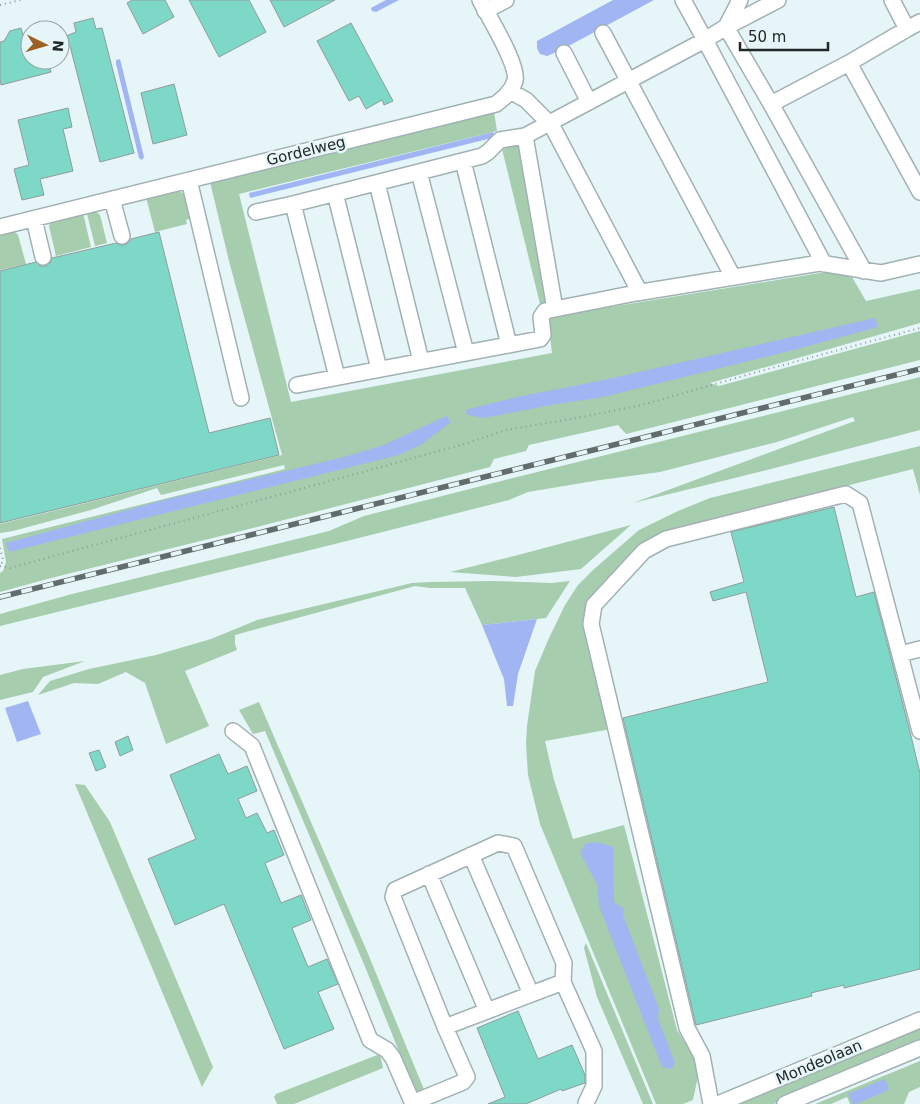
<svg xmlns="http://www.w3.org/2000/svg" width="920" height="1104" font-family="'DejaVu Sans',sans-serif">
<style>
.green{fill:#a6cdae}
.water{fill:#a0b5f2}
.building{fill:#7ed8c7;stroke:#8f9d9a}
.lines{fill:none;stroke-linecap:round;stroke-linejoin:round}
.minor-casing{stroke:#a2b1b3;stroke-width:18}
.path{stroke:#8e989b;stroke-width:2;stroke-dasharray:1 4;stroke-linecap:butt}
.minor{stroke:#fff;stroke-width:15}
.rail-casing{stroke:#636c6d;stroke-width:5.5}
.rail{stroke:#e6f5f8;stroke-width:4;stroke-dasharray:11;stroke-linecap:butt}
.labels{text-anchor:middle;stroke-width:5;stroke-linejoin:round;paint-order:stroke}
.street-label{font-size:15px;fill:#222728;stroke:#e6f5f8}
</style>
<rect width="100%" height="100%" fill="#e6f5f8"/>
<path class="green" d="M494,112L497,131L239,194L291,402L552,353L548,320L555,316L826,272L852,277L866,301L920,289V323L710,383L719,386L920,331V360L626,434L618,425L529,445L526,451L494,459L490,467L241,531L51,578L0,592V573L3,571L6,562L2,539L285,469L284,465L161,495L157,488L91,510L13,531L0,533V524L282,455L230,265L210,182Z
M522,144L548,306L541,308L502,149Z
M175,189L188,196L193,218L186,220L187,224L155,232L146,197Z
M94,210L100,215L107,243L95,246L87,214Z
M83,213L91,247L56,256L49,226L51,222Z
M10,231L11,233L15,232L18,235L26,264L0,270V233Z
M920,377V430L771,469L633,503L855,421L853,417L777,442L660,472L600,480L528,492L509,500L335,544L0,626V614L72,594L329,531L364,516L501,481Z
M920,446V495L913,469L675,529L654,537L621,563L589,602L611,729L545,741L554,780L573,839L624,825L677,1030L693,1056L698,1076L693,1100L683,1104H656L540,824L528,775L526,744L527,726L535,671L549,638L565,605L578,585L593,570L639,530L678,511L710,498Z
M631,525L581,569L516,577L450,572L518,555Z
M493,581L552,583L570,581L546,618L482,625L465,588H430L415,586L235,635V644L237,650L185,671L209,726L166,744L145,683L126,672L98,684L74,683L38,695L50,681L89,669L156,655L211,639L257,620L412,583L430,582Z
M85,661L43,677L33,692L0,700V675L23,669Z
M259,702L366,949L430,1104H420L366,969L265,731L253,734L239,710Z
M75,784L85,785L110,822L213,1067L202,1087Z
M586,943L653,1104H643L597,997L584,948Z
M920,1011V1015L740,1089H732Z
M920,1025V1043L774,1104H731Z
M920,1053V1057L807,1104H796Z
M380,1054L383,1068L294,1104H277L274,1097L276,1094Z
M920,1061V1087L909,1092L904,1104H850L847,1097L831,1104H815Z"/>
<path class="water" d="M386,0H399L376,12L372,11L371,8Z
M613,0H654L561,50L547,56L540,54L537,48V41Z
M120,59L144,157L142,160L139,158L116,64V60Z
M493,132L496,137L250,198L249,193Z
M875,318L878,327L797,349L603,397L557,404L483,418L468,415L465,410L517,397L604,380Z
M446,416L451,422L422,444L399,455L9,552L6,543L168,499L344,457L384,445Z
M537,619L518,674L513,706H507L504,679L482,625Z
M28,701L41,734L17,742L5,708Z
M596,842L613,847L614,902L624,909L623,915L659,1009L658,1019L675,1063L671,1069L662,1067L599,906L597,884L580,853L585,844Z
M885,1079L889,1090L856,1104H853L848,1094Z"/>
<path class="building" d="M132,0H165L174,17L143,34L127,3Z
M189,0H249L266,32L219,57Z
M270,0H335L284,27Z
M93,18L96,29L102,28L134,153L100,162L70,46L68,45L66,36L76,32L74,23Z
M351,23L393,101L384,105L382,100L366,109L359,96L349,101L317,41Z
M21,28L23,35L30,34V60H48L51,72L1,85L0,79V42L4,41L10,31Z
M174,84L187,135L153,144L141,93Z
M68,108L72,127L63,129L73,171L40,179L44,195L22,200L14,169L29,165L18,120Z
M159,232L209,433L270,418L279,455L0,523V271L36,262L40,266H46L50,263L52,258L116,243L119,245H124L128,243L131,239Z
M834,507L856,597L874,592L910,732L920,773V969L844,988V985L811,993L812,996L696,1025L623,718L768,682L746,592L713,601L710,592L744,582L731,532Z
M128,736L133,750L120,756L115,742Z
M99,750L106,767L96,771L89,753Z
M219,754L228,774L247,766L257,791L238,799L246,818L257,813L267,833L274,830L284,855L265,863L281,903L301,895L311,920L292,928L308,967L327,959L338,984L318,992L334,1029L284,1049L224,904L175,925L148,859L196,839L170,775Z
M518,1011L538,1059L572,1045L585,1075V1083L562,1091L561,1089L526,1104H488L505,1097L477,1028Z"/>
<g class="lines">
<g class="minor-casing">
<path id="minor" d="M683,0L705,40L726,27L740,0
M892,0L907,29L920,22
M485,11L506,0
M603,33L733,277
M564,53L589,102
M849,63L907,29
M771,104L726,27L778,0
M463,161L509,345
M419,172L466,353
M189,180L241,398
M377,183L421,361
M335,193L379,369
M112,199L122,236
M256,212L293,204
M34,219L43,257
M0,227L496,104C504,98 511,92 515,81C519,65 488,16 480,0
M864,271L771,104L849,63L920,192
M636,293L820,263L881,273L920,264
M555,309L525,136L705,40L824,264
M337,377L293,204L482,156L488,152L500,140L525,136
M297,385L540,339L543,335L541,317L545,311L636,293L637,287L552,126L526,100L510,91
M900,654L920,649
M233,731L252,746L370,1040L387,1050L393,1058L413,1104
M471,855L531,994
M429,874L487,1011
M445,1027L393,897L395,890L498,843L514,846L564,963L563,982
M412,1103L463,1082L467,1077L445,1027L563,982L594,1051V1086L586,1103V1104
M711,1104L702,1056L687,1028L591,624L594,605L644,551L666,539L846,494L860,503L920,731
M718,1104L920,1020
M785,1104L920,1048"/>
</g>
<path class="path" d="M0,5L21,0
M0,548L3,560L1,565
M0,566L10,568L381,467L468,443L506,430L577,418L642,405L757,372L920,328"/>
<use href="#minor" class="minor"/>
<g class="rail-casing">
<path id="rail" d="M0,597L920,369"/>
</g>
<use href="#rail" class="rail"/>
</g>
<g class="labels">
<g class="street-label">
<text transform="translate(306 151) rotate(-14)" y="5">Gordelweg</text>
<text transform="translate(819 1062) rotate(-23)" y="5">Mondeolaan</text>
</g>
</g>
<g transform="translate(45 45) rotate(95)"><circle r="24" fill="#e6f5f8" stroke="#98a3a5"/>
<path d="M0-4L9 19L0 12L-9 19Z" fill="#9d6023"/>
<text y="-8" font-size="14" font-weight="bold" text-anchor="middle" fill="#222728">N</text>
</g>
<path d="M740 42v8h88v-8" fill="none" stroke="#222728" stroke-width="2.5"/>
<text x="748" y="42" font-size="15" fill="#222728" stroke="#e6f5f8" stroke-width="4" paint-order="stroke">50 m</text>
</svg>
